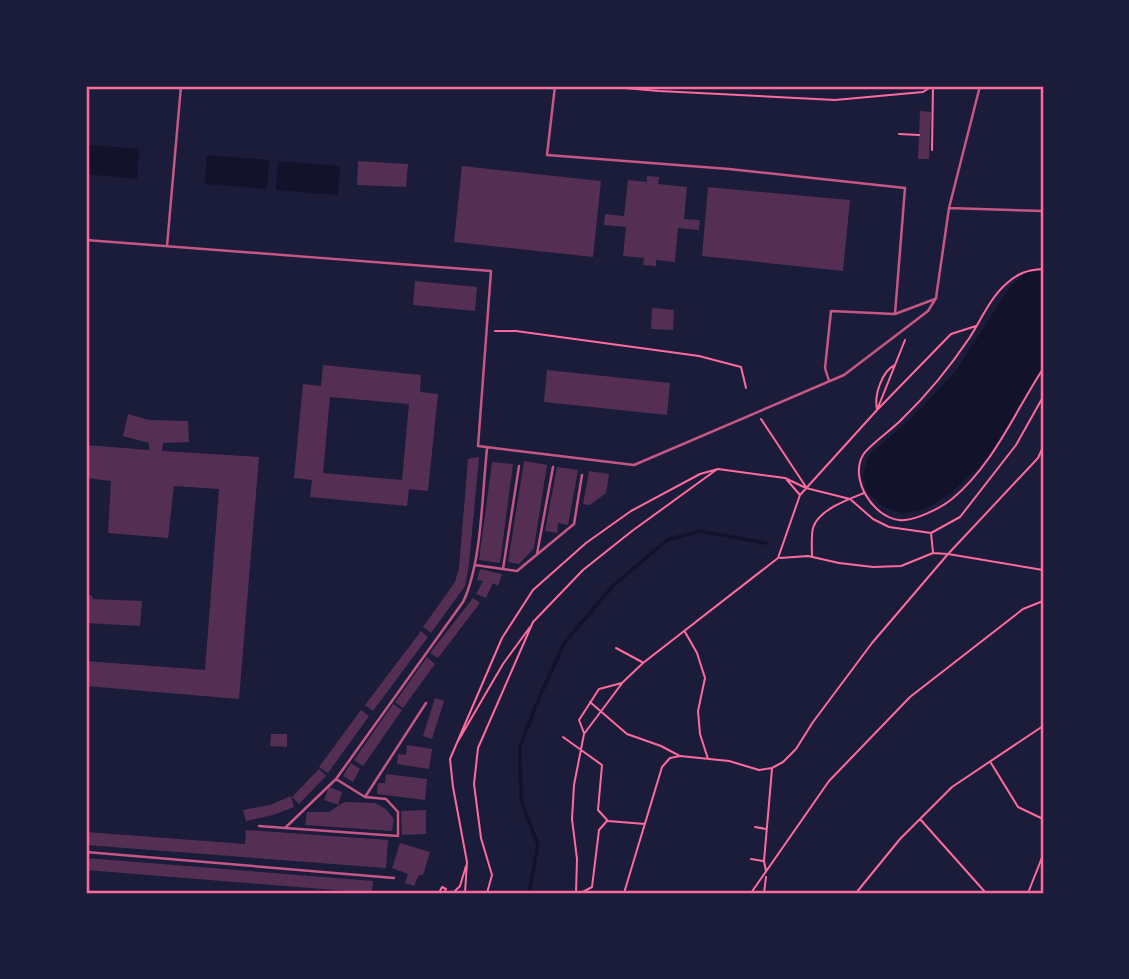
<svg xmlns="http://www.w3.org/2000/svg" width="1129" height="979" font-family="Commissioner,sans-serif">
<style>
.water{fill:#12122b}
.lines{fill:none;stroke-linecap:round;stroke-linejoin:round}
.stream{stroke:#12122b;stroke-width:3.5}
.building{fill:#542f53;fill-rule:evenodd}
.path{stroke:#ff6b9d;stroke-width:2}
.service{stroke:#c65784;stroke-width:2.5}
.neatline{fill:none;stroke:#ff6b9d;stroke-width:2.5}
</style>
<rect width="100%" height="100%" fill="#1b1b3a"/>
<path class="water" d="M88,145L139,149L137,179L86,174Z
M207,155L269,160L267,189L205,184Z
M278,161L340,166L338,195L276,190Z
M1043,271V364L1007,428L982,464L951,493L925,509L902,513L882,506L866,491L863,475L869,455L909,420L955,372L1009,288L1026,272Z"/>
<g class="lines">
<path class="stream" d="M529,893L538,845L521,800L520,746L539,698L565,642L613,586L667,540L700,531L766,543"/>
</g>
<path class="building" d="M920,111L931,112L929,159H918Z
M358,161L408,164L406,187L357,185Z
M462,166L601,181L593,257L454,242Z
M647,176L659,177L658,184L687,187L684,219L700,220L699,230L678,228L675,262L656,260V266L643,265L644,258L623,256L626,227L604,225L605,214L624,216L628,180L647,182Z
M708,187L850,200L843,271L702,256Z
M415,281L477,287L475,311L413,305Z
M652,308L674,310L673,330L651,329Z
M323,365L421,375L420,392L438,394L428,491L409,489L407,506L310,497L312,480L294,478L303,384L321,386ZM330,397L409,404L402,480L323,473Z
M547,370L670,383L667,415L544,402Z
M128,414L149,420L188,421L189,442L163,443L162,451L259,457L239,699L86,686V661L205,670L219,489L174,486L168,538L108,533L111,481L86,478V445L149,450V443L123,436Z
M479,457L469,564L465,586L431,633L423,627L455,582L459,568L468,459Z
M524,461L547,465L534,548L519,564L508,562Z
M492,462L513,464L500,563L479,560Z
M557,467L578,470L568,525L558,523L557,533L545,531Z
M589,471L609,474L606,493L590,505L583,504Z
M480,569L502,574L498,586L493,583L486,598L476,594L483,581L477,580Z
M86,593L92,596L93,599L142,601L140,626L86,623Z
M473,598L480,603L438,658L430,653Z
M421,631L428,637L373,711L365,705Z
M427,657L435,664L403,708L395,702Z
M435,698L444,701L432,739L423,736Z
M393,704L402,710L363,766L354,760Z
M361,710L369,716L328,773L319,767Z
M271,734H287V747L270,746Z
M407,745L432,749L429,769L397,764L398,754L406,755Z
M351,763L360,769L353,782L343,776Z
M319,769L326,776L299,804L292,797Z
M386,774L427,779L425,800L377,794L378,783H385Z
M329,787L342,792L338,805L324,800Z
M291,796L294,807L273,815L246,821L243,810L270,805Z
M344,802L375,803L386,809L394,819L392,831L305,825L307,812H329Z
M426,810V834L402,835L401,811Z
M246,830L388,840L386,868L86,845V832L245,844Z
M400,843L430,852L423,875H419L414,886L405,883L408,874L392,868Z
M86,858L373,881L372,893L86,870Z"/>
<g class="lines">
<path class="path" d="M601,86L659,91L835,100L923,92L932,86
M899,134L919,135
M932,150L933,86
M1043,269C1027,270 1018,273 1006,284C990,298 981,320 970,337C950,367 928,394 902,419C894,428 868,446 863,455C849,479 873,517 899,520C913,522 941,508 952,499C994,464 1014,413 1043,369
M495,331H516L699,356L741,367L746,388
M877,409C874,395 882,371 895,365
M878,409L951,334L976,326
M761,419L806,487
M787,480L800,495
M933,552L931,533L960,517L1016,445L1043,397
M812,556C812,548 811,536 813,528C818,510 849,499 864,493
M780,558L808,556L839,563L873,567L901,566L933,553L948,554L1043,570
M685,632L697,653L705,678L698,711L700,734L708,759
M616,648L642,662
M590,702L627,734L661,746L678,755
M584,733L579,720L599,689L622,683
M563,737L602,765L598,810L608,821L645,824
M458,741L503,664L530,627
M991,763L1018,807L1043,819
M920,819L985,892L1023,893
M755,827L766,829
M751,859L763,861
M766,871L764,861L772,769
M439,893L442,887L446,889L444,893
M453,893L460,886L466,866
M465,893L467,862L453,787L450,759L502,638L533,590L586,543L631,511L700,474L718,469L785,478L806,488L850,499L873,519L889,527L931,533
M487,893L492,875L481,838L474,784L478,748L533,622L583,570L632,531L716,470
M576,893L577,859L572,819L574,785L584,734L623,682L643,663L778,558L800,495L877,410L905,340
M581,893L592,887L599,830L607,821
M624,893L662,767L670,758L680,756L729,761L759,770L772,768L783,762L796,749L813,722L872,643L948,554L1038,458L1043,447
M751,893L829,781L910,697L1023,609L1043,601
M764,893L766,877
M856,893L900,839L952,787L1043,726
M1028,893L1043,855"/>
<path class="service" d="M555,86L547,155L729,169L905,188L895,314L935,299
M949,208L1043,211
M86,240L491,271L478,446L634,465L844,375L928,311L936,298L949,208L980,86
M167,246L181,86
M829,381L825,368L831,311L894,314
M537,554L553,467
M475,565L517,571L574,524L582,475
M503,569L519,466
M336,779L365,797L426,703
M365,797L386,799L398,812V836L285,828L336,779L463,602C482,563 482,493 487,449
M259,826L285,828
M86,852L394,878
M86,892L121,893"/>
</g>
<rect width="1129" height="979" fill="none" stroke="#1b1b3a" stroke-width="175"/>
<rect x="88" y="88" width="954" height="804" class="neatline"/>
</svg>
